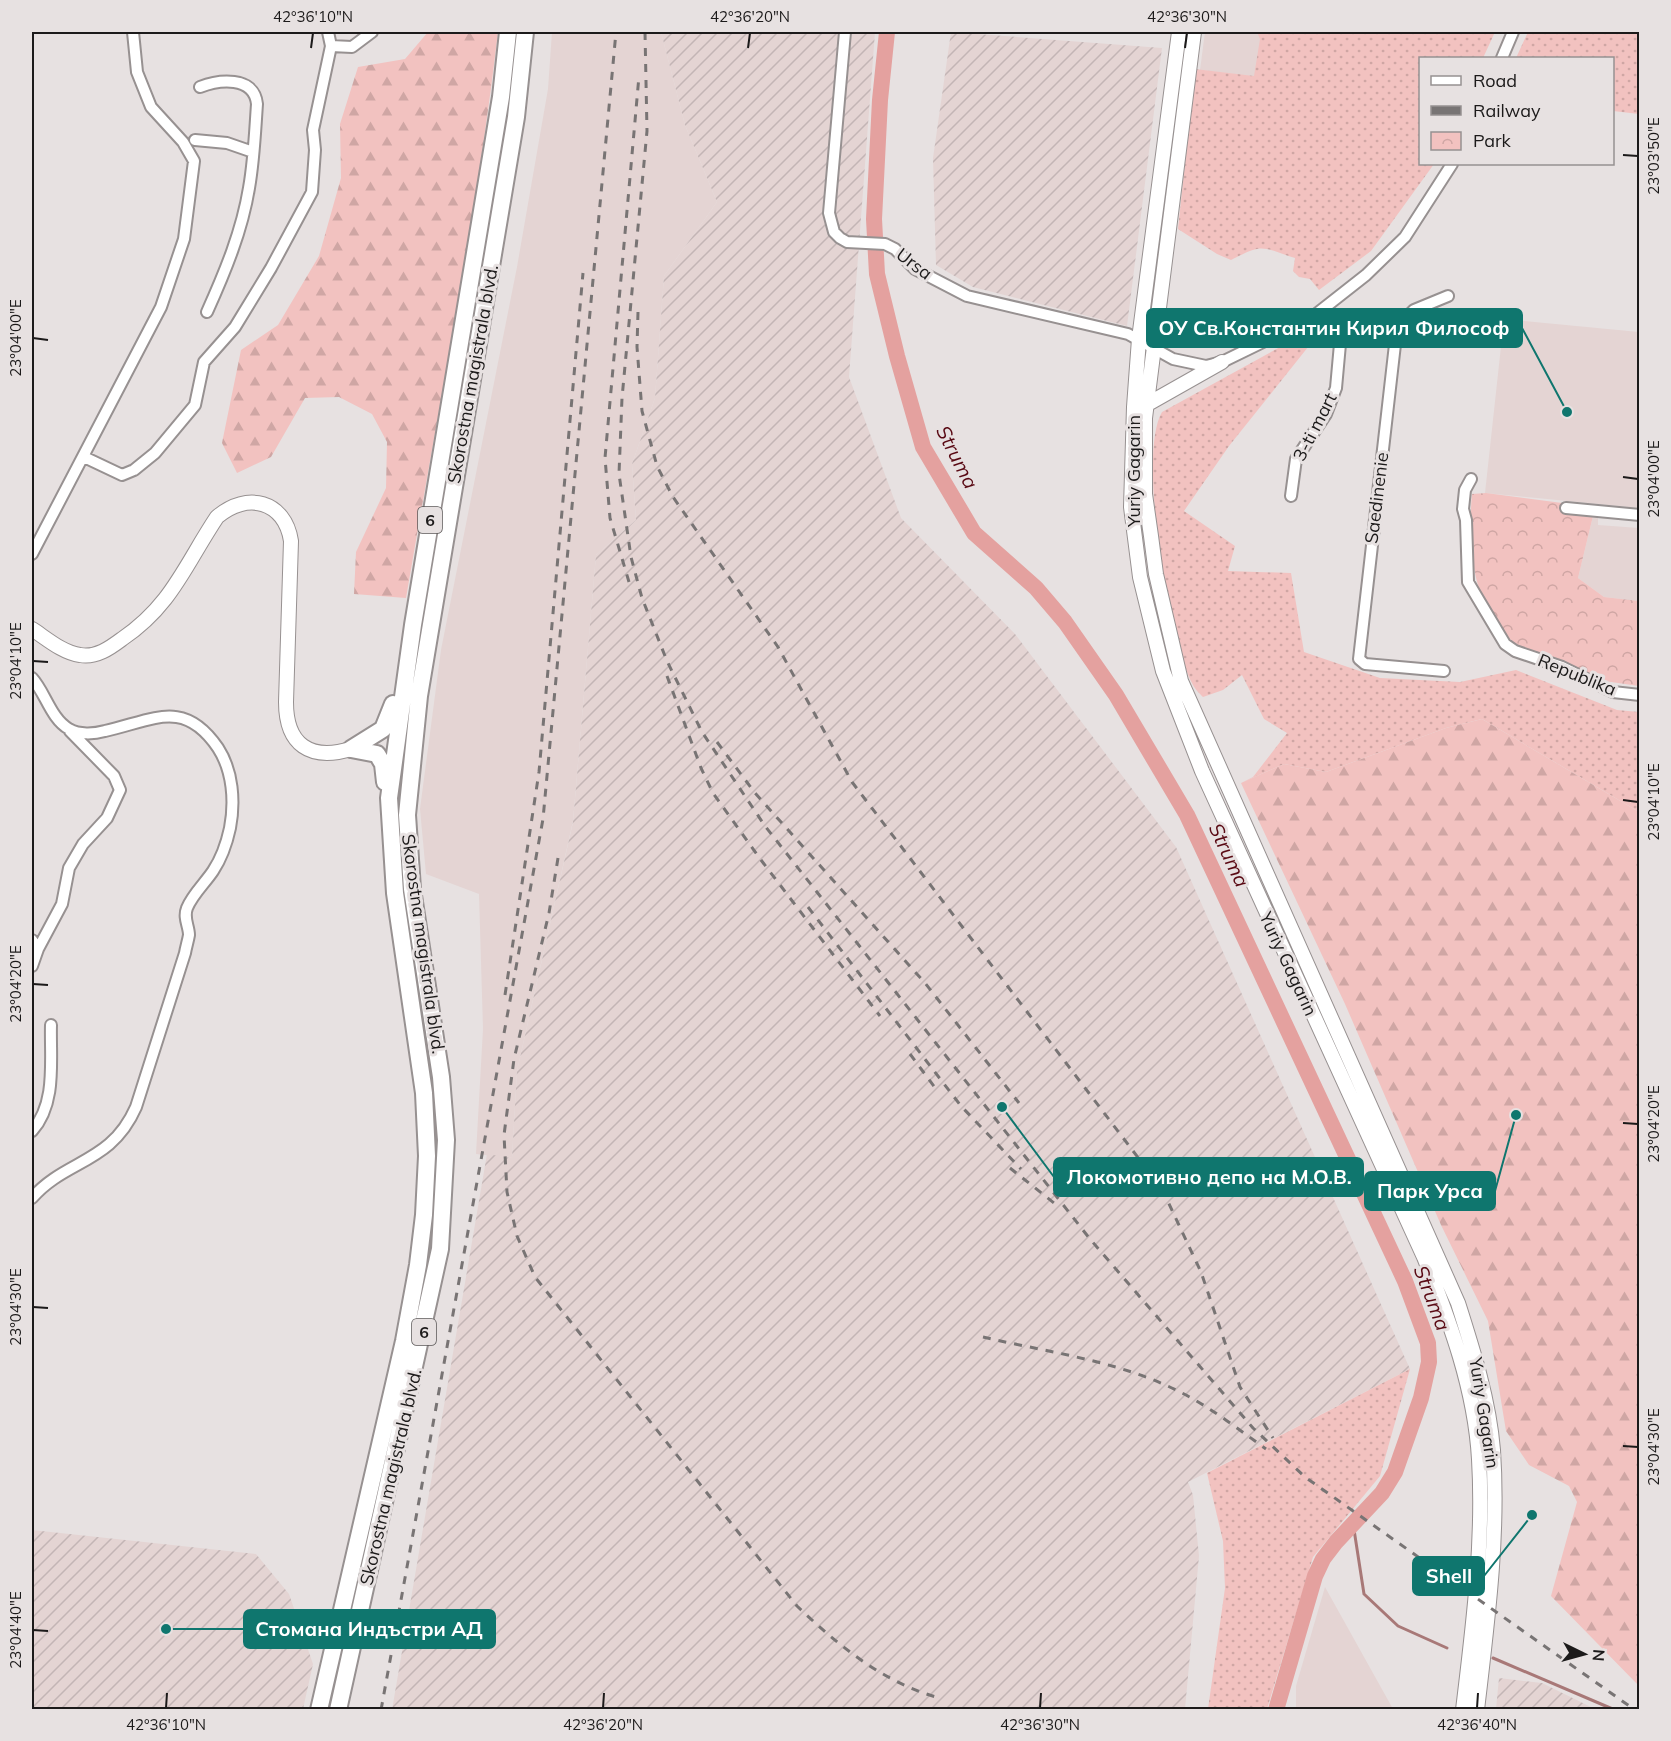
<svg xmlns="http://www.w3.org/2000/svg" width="1671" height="1741" font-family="Mulish,sans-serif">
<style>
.built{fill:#e4d4d3}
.industrial{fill:url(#industrial-furrows)}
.grass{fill:url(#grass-dots)}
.forest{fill:url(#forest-firs)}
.park{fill:url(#park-crowns)}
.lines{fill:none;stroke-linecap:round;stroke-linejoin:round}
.stream{stroke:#a87877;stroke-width:3}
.river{stroke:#e4a19f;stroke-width:16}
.minor-casing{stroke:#979191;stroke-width:14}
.tertiary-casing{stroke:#979191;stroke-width:16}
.trunk-casing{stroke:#979191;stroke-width:20}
.minor{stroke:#fff;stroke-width:10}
.tertiary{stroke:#fff;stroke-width:14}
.trunk{stroke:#fff;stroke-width:16}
.rail{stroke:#787474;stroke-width:3;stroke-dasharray:8 8;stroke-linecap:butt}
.ticks{fill:none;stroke:#1c1a1a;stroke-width:2}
.labels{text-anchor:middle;stroke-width:6;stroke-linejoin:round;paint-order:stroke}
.shield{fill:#e7e1e1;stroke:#595656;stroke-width:1.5}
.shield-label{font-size:16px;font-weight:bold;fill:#1c1a1a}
.street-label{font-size:18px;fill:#1c1a1a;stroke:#e7e1e1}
.water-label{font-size:20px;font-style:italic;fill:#590913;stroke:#e7e1e1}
.leader{fill:none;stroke:#0f766e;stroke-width:2}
.callout-dot{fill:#0f766e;stroke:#e7e1e1;stroke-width:2}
.callout{fill:#0f766e;stroke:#0f766e;stroke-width:2}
.callout-label{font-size:20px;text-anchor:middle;font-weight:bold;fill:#fff}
.neatline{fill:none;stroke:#1c1a1a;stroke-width:2}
.ticks-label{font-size:15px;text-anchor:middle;fill:#1c1a1a}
</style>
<defs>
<pattern id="industrial-furrows" width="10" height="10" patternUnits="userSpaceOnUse" patternTransform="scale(1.5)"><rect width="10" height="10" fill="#e4d4d3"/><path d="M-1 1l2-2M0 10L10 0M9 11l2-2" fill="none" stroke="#c3b5b5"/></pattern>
<pattern id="grass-dots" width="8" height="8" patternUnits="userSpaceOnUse" patternTransform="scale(1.5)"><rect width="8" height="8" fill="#f2c2c0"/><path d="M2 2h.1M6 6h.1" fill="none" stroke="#cfa6a4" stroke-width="1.8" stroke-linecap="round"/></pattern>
<pattern id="forest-firs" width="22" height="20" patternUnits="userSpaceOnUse" patternTransform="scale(1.5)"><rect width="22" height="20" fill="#f2c2c0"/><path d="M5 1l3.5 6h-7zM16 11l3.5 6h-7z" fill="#cfa6a4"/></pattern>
<pattern id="park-crowns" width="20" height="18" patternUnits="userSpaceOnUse" patternTransform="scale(1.5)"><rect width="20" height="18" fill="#f2c2c0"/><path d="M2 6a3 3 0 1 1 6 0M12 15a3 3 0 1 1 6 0" fill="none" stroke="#cfa6a4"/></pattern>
</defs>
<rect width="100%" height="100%" fill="#e7e1e1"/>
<path class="built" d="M552,32H661L685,125L717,202L664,276L655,398L632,464L636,520L596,555L573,821L517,1071L512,1158L476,1154L483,1029L479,894L426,874L420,809L441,650L517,267L548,89Z
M1205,32H1262L1259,77L1200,70Z
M1504,319L1639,332V508L1485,493Z
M1593,516L1598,517V525L1639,528V601L1604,597L1578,578Z
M1325,1587L1393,1709H1296V1686Z"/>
<path class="industrial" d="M661,32H875L849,377L901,518L1015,634L1176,847L1410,1369L1188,1482L1193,1495L1199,1556L1185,1709L392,1710L487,1154L512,1158L517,1071L573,822L596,555L636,520L632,464L655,398L664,276L717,202L685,125Z
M951,32L1162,48L1127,326L973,287L936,265L933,158Z
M32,1530L256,1554L289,1594L313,1664L303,1709H32Z
M1499,1678L1542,1683L1595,1709H1496Z"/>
<path class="grass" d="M1257,32H1495L1483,58H1420V164H1434L1371,251L1319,290L1310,279L1299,277L1293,271L1295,258C1260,247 1264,243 1231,260L1217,254L1178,229L1195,69L1254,76L1260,39Z
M1528,32H1639V114L1613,111L1612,58H1516Z
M1322,324L1320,332L1229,446L1184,511L1235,546L1228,571L1291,573L1304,652L1380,678L1460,682L1516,670L1617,710L1639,712V812L1482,719L1446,728L1326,772L1284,764L1241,783L1253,777L1287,733L1264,719L1242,675L1223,690L1203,697C1199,693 1194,688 1192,683C1169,638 1137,454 1162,412Z
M1410,1369L1380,1476L1313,1557L1267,1709H1208L1225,1588L1223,1541L1207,1473Z"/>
<path class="forest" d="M428,32H498C476,221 438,410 406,598L354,594L356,552L386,488L387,442L372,414L339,397L305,398L271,457L237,473L222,443L241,350L278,325L319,256L341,178L340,124L358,67L405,59Z
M1482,719L1639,812V1686L1551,1596L1577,1502L1569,1486L1529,1465L1506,1431L1488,1321L1441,1225L1345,1004L1241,783L1284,764L1326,772L1446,728Z"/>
<path class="park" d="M1486,493L1562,503L1563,512L1593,516L1578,578L1604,597L1639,601V597V686L1597,680L1522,649C1472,615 1467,548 1472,494Z"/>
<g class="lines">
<path class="stream" d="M1353,1523L1364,1594L1398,1626L1447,1648
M1493,1658L1615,1710"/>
<path class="river" d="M887,32L880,100L874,219L877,274L897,356L923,447L974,533L1036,588L1065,622L1116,695L1187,815L1405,1281L1428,1343L1429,1362L1421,1398L1395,1472L1382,1493L1336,1542L1323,1559L1315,1576L1276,1710"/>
<g class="minor-casing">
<path id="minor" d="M845,32L829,213L834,232L840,238L847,242L885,244L895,249L915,269L967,296L1128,334L1173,359L1206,366L1222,362L1310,319L1366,275L1405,237L1452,164
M331,46L352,47L372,32
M1502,58L1513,32
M200,87C218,80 254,75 257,104C255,132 254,160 249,188C242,231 225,272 207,312
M195,140L227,143L253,152
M1326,309L1342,322L1397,327L1359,659L1365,664L1444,671
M1397,327L1414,310L1448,296
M84,457L122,475L134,470L155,453L195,405L204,362L235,327L271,268L312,192L315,150L313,130L331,46L328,32
M1471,479L1465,490L1463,509L1466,520L1468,582L1505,644L1515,651L1562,667L1613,692L1640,695
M1291,496L1296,459L1326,414L1336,388L1342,322
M1566,508L1640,515
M32,554L161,307L184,239L194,161L183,142L151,107L137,72L133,32
M32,678C45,692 51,719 69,729C79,735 94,734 105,731C154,720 184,698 218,748C233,771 235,802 230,828C227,842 221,859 213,871C205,883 192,895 187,908C183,918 189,926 189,935C188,941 186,947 185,953L136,1107C111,1164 66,1159 32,1198
M32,940L38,949L32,966
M38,949L62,904L69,868L83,844L107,818L120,790L114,776L70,731
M32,1131C57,1103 50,1060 51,1025"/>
</g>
<g class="tertiary-casing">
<path id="tertiary" d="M1179,32L1139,339L1134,407L1131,507L1140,577L1163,671L1202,771L1424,1257C1450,1322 1475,1389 1479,1459C1484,1542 1473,1627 1463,1710
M1194,32L1145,418V494L1151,536L1156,574L1181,681L1458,1303C1473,1350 1489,1400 1493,1450C1499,1536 1487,1624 1477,1710
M1146,405L1222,362
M32,629C46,638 63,653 80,655C96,658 110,648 122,639C172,605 185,565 217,517C247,491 285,501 291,541L286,702C286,745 310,761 351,749"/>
</g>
<g class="trunk-casing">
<path id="trunk" d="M351,749L383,729L393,704
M351,749L377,754L383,764L385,782
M319,1710L404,1341L418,1265L424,1215L427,1156L424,1093L395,893L389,798L413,625L501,97L508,32
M338,1710L440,1249L446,1140L441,1077L412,889L407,815L419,696L516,117L525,32"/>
</g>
<use href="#minor" class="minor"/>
<use href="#tertiary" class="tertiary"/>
<use href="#trunk" class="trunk"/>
<path class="rail" d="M645,32L647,131L622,398L619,474L631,557L642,598L667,661L702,732L765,826L1090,1239L1253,1428L1305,1477L1635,1710
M638,312L637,347L642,411L657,466L673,497L778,647L852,782L1162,1189L1201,1272L1240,1387L1273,1438
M629,582L610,518L605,458L639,76
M667,676L701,768L713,793L761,860L880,1016
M717,742L755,793L925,983L1019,1103
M558,858L549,913L514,1059L504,1135L507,1192L517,1236L535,1277L797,1606C838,1645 881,1681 936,1697
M808,907L961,1106L1021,1169
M505,995L539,772L583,273
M910,1054L936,1089
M1010,1168L1054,1203
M983,1337C1047,1352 1119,1361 1178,1391C1209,1406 1238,1429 1266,1449
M381,1710L543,819L616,32"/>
</g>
<path class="ticks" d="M311,48L313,33M748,48L750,33M1185,48L1187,33M1623,155L1638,156M33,338L48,340M1623,477L1638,479M33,661L48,662M1623,800L1638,802M33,984L48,985M1623,1123L1638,1124M33,1307L48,1308M1623,1446L1638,1447M33,1630L48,1631M166,1708L167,1693M603,1708L604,1693M1040,1708L1041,1693M1477,1708L1478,1693"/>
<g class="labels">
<g class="shield">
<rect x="418" y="507" width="24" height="26" rx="4.5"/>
<rect x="412" y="1319" width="24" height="26" rx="4.5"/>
</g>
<g class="shield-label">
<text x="430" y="526">6</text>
<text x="424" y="1338">6</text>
</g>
<g class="street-label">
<text transform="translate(914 264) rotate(37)" y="6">Ursa</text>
<text transform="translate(473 374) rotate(-80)" y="6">Skorostna magistrala blvd.</text>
<text transform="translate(1315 427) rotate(-63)" y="6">3-ti mart</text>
<text transform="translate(1134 471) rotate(-90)" y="6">Yuriy Gagarin</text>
<text transform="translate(1377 498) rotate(-83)" y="6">Saedinenie</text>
<text transform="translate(1577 675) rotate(22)" y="6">Republika</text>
<text transform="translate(423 944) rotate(82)" y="6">Skorostna magistrala blvd.</text>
<text transform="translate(1288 964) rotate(65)" y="6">Yuriy Gagarin</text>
<text transform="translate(1484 1413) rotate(81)" y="6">Yuriy Gagarin</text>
<text transform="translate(391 1477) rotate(-77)" y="6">Skorostna magistrala blvd.</text>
</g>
<g class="water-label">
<text transform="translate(957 457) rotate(63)" y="7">Struma</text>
<text transform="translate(1229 855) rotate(65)" y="7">Struma</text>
<text transform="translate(1432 1298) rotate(69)" y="7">Struma</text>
</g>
</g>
<path class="leader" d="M1567 412L1522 328M1002 1107L1054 1177M1516 1115L1495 1191M1532 1515L1484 1576M166 1629L244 1629"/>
<g class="callout-dot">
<circle cx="1567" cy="412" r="6"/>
<circle cx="1002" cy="1107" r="6"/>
<circle cx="1516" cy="1115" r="6"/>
<circle cx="1532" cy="1515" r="6"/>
<circle cx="166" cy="1629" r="6"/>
</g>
<g class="callout">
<rect x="1147" y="309" width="375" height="38" rx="6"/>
<rect x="1054" y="1158" width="309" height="38" rx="6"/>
<rect x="1365" y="1172" width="130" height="38" rx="6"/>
<rect x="1413" y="1557" width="71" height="38" rx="6"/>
<rect x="244" y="1610" width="251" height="38" rx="6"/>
</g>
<g class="callout-label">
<text x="1334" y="335">ОУ Св.Константин Кирил Философ</text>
<text x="1209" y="1184">Локомотивно депо на М.О.В.</text>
<text x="1430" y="1198">Парк Урса</text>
<text x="1449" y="1583">Shell</text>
<text x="369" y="1636">Стомана Индъстри АД</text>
</g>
<rect width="1671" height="1741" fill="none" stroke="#e7e1e1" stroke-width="66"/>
<rect x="1419" y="57" width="195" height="108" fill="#e7e1e1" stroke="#969191" stroke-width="1.5"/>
<rect x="1431" y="76" width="30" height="9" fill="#ffffff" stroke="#969191" stroke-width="1.5"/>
<text x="1473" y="87" font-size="18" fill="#1c1a1a">Road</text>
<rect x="1431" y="106" width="30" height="9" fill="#787474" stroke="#969191" stroke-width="1.5"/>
<text x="1473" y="117" font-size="18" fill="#1c1a1a">Railway</text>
<rect x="1431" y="132" width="30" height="18" fill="url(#park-crowns)" stroke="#969191" stroke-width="1.5"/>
<text x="1473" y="147" font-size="18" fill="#1c1a1a">Park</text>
<g transform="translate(1584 1654) rotate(95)" stroke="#e7e1e1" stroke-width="4.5" paint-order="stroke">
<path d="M0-4.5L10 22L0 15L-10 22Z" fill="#1c1a1a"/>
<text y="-9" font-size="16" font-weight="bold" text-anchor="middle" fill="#1c1a1a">N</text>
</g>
<rect x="33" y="33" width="1605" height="1675" class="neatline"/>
<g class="ticks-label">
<text x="313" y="22">42°36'10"N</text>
<text x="750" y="22">42°36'20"N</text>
<text x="1187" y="22">42°36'30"N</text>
<text transform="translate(1654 156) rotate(-90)" y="5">23°03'50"E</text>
<text transform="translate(16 338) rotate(-90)" y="5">23°04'00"E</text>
<text transform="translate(1654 479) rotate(-90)" y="5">23°04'00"E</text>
<text transform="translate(16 661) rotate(-90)" y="5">23°04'10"E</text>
<text transform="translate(1654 802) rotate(-90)" y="5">23°04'10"E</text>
<text transform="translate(16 984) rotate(-90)" y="5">23°04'20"E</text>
<text transform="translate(1654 1124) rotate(-90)" y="5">23°04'20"E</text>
<text transform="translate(16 1307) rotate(-90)" y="5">23°04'30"E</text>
<text transform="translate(1654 1447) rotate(-90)" y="5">23°04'30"E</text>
<text transform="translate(16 1630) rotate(-90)" y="5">23°04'40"E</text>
<text x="166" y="1730">42°36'10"N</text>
<text x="603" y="1730">42°36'20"N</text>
<text x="1040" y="1730">42°36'30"N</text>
<text x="1477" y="1730">42°36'40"N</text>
</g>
</svg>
